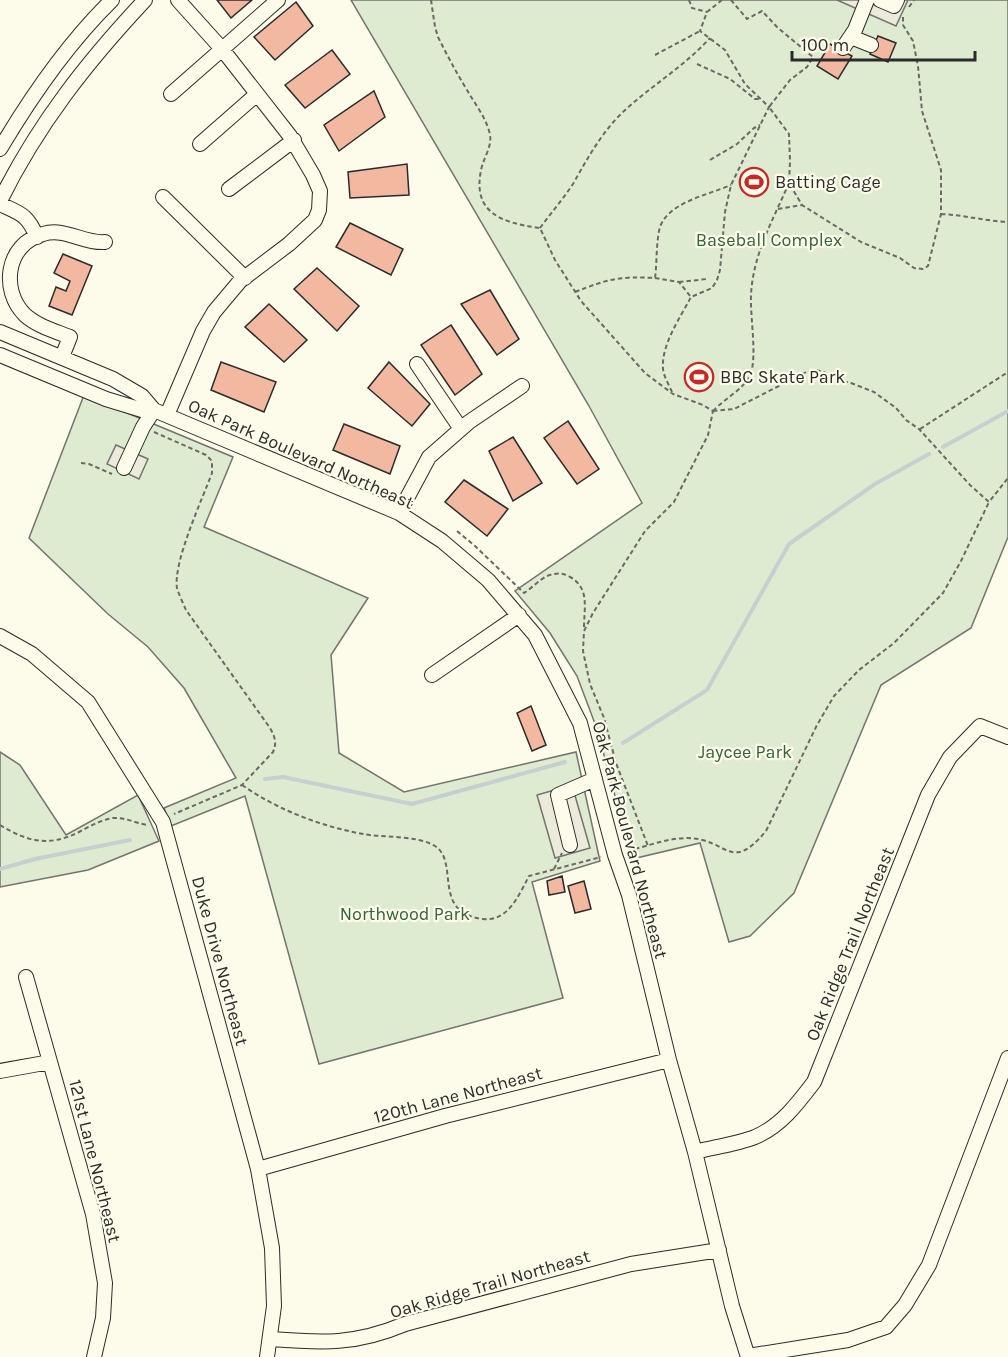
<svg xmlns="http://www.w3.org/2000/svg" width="1008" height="1357" font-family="Karla,sans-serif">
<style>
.green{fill:#deebd1;stroke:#74746e;stroke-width:1.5}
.parking{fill:#eceadb;stroke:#74746e;stroke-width:1.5}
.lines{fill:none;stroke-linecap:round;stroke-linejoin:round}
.stream{stroke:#c7d0d0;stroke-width:4}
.building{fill:#f2b8a0;stroke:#2b2b2b;stroke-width:1.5}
.minor-casing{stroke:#2b2b2b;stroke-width:16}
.path{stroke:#6a6964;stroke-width:2;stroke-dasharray:4.5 3;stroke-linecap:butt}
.minor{stroke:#fdfbea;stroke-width:14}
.labels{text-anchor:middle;stroke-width:4.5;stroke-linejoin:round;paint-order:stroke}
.poi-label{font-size:18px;fill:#2b2b2b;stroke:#fdfbea;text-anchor:start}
.park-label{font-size:18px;fill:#34623c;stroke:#fdfbea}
.street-label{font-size:18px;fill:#2b2b2b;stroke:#fdfbea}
</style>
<rect width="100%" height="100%" fill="#fdfbea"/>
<path class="green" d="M351,0H1008V537L971,628L881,685L794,893L750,936L729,942L700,843L632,859L597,729L577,676L550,633L515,591L642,503L589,406Z
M84,395L233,457L204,527L368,598L331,655L339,753L404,792L576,752L600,861L532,882L563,998L319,1064L245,796L171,826L164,808L236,778L184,688L148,647L108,614L29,538Z
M0,752L20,765L66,835L138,795L159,841L88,870L0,887Z"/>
<path class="parking" d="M837,0H908L896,26Z
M116,445L148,459L139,479L107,464Z
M572,785L590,848L555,858L537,795Z"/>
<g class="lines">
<path class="stream" d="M943,447L1008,411
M623,743L707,690L789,544L875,484L929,454
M265,779L283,777L412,804L565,762
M0,869L35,859L130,840"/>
</g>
<path class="building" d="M217,0H252L231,18Z
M296,2L313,26L275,60L254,37Z
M878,36L896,43L888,62L870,54Z
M830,44L852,56L838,79L817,66Z
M332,50L350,74L305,108L285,85Z
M374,91L385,117L339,151L324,125Z
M407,164L409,195L350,198L348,172Z
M350,223L403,249L391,275L336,247Z
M63,254L92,266L72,315L49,306L56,287L66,291L70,281L54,273Z
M317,268L359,306L337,331L294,289Z
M490,290L519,339L497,355L461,304Z
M269,304L307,340L284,362L245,327Z
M451,325L482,374L455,395L421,345Z
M221,362L276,382L264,412L211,390Z
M389,362L430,404L412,426L368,388Z
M568,421L599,469L577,484L544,438Z
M344,424L400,446L390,474L333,450Z
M513,437L542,483L513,501L489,451Z
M464,480L508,509L487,536L445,502Z
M531,706L546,745L532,751L517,713Z
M562,876L565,892L549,895L547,881Z
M584,881L591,909L575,913L568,886Z"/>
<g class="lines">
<g class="minor-casing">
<path id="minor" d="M880,0L894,6L897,0
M851,37L871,45
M843,48L855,30L867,0
M171,94L278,0
M200,144L257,94
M0,149C32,95 67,44 112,0
M229,189L294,140
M163,197L245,278
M0,201C38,124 87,62 145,0
M0,204C21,214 27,214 37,237
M0,332L113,379L142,396L154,410L399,513L442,541L488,580L535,635L580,723L615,855L629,895L669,1060L695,1152L732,1306L748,1357
M0,355L106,399L142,410H154
M62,357L70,337C55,331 37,326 25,315C0,290 6,244 43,234C65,227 84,244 105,242
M417,364L461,429
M167,415L203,331L214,312L240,281L289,244L315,220L319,210L320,191L313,175L290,136L222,49L178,0
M124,468L143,427L154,410
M399,513L429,457L469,422L522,386
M0,636L32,654L88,702L163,822L258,1169L272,1248L274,1306L267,1357
M432,675L519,615
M570,845L558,795L595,779
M26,977L93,1214L105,1283L103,1318L94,1357
M0,1071L50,1062
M695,1152C715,1147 737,1144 755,1137C781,1126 798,1103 814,1082L928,795L950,757L980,726L1008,737
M258,1169L445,1116L669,1060
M271,1339C323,1343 355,1345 405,1324L631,1264L719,1250
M748,1356L848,1340L886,1327L905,1305L929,1265L1008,1058"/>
</g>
<path class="path" d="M431,0L435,27L438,37C447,55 456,72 467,90C475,104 487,119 490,135C492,145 485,156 482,166C470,213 502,223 540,228L555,260L581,301L645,373L673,394L703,405L713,411L708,435L674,502L645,531L593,613L584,631L583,651L590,684L604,718L616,763L648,846
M689,0L692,8L707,12
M731,0L747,19L762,11L778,28L813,57L807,67L790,80L769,107L789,134L790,161L789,183L802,205L861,242L900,258L914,268L923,269L928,266L941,214V170L922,111L918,66L913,41L903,25V16
M909,7L914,0
M655,55L700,31
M697,64L730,79L755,99H759
M710,160L737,144L754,128L760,125
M778,209L802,205
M941,214C964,215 985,221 1008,222
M540,228C551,213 563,199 573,184C586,161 598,139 616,119C645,89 682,69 710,38
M655,278L679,282L691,297
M679,282L707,279
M575,292C608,279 619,276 655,278C657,263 656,247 659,231C664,203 708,195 731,185
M672,392C669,385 664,377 663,369C661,345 680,318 691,297L712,288L717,280L720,270L725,212L731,185L769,107L745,84L725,50L700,31L707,12L722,0
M713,411L734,409L808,371L816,370L824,372L836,380L851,383L874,392L896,408L906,420L919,429L970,485L989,502L1008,478
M713,411C724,399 747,387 751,373C757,353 750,317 751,295C753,254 773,220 789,183
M920,429L1008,372
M154,432L206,455L212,461V473C202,500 173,562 177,588C179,595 183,603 186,610L270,728C275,737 277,743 273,752L242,785L174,814
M81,463L89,464L112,474
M457,531L475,546L524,593C532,588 539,580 547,576C555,573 562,572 570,577C590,588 584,608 584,628
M242,785C278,810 320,826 363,834C384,838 417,835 435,846C460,862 431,913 483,919C508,922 519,895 529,876L601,857
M0,825C28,842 49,847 79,832C90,826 101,820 113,818C126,817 136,824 149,825
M628,851C647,846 668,838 688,838C728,839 730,874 766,831L817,725L834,696L859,670L894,643L943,593L961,561L989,502
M554,869L562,853"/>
<use href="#minor" class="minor"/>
</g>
<defs>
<g id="stadium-ring" transform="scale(1.5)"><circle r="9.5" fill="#fdfbea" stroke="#c62828" stroke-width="1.5"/><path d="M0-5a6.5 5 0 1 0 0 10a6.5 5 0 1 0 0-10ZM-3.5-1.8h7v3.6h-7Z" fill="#c62828"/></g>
</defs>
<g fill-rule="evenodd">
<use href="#stadium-ring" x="754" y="182"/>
<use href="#stadium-ring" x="699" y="377"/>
</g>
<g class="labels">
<g class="poi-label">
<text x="775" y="188">Batting Cage</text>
<text x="720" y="383">BBC Skate Park</text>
</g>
<g class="park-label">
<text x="769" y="246">Baseball Complex</text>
<text x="745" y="758">Jaycee Park</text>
<text x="405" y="920">Northwood Park</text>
</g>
<g class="street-label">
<text transform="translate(301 454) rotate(24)" y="6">Oak Park Boulevard Northeast</text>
<text transform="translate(630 840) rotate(75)" y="6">Oak Park Boulevard Northeast</text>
<text transform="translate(850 944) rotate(-68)" y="6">Oak Ridge Trail Northeast</text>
<text transform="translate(220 961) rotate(75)" y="6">Duke Drive Northeast</text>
<text transform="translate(458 1095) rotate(-15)" y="6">120th Lane Northeast</text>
<text transform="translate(95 1161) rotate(76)" y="6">121st Lane Northeast</text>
<text transform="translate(490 1284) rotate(-16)" y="6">Oak Ridge Trail Northeast</text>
</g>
</g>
<path d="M792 51v9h183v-9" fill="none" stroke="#2b2b2b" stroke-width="3"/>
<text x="801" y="51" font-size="18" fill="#2b2b2b" stroke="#fdfbea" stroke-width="4.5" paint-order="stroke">100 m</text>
</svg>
